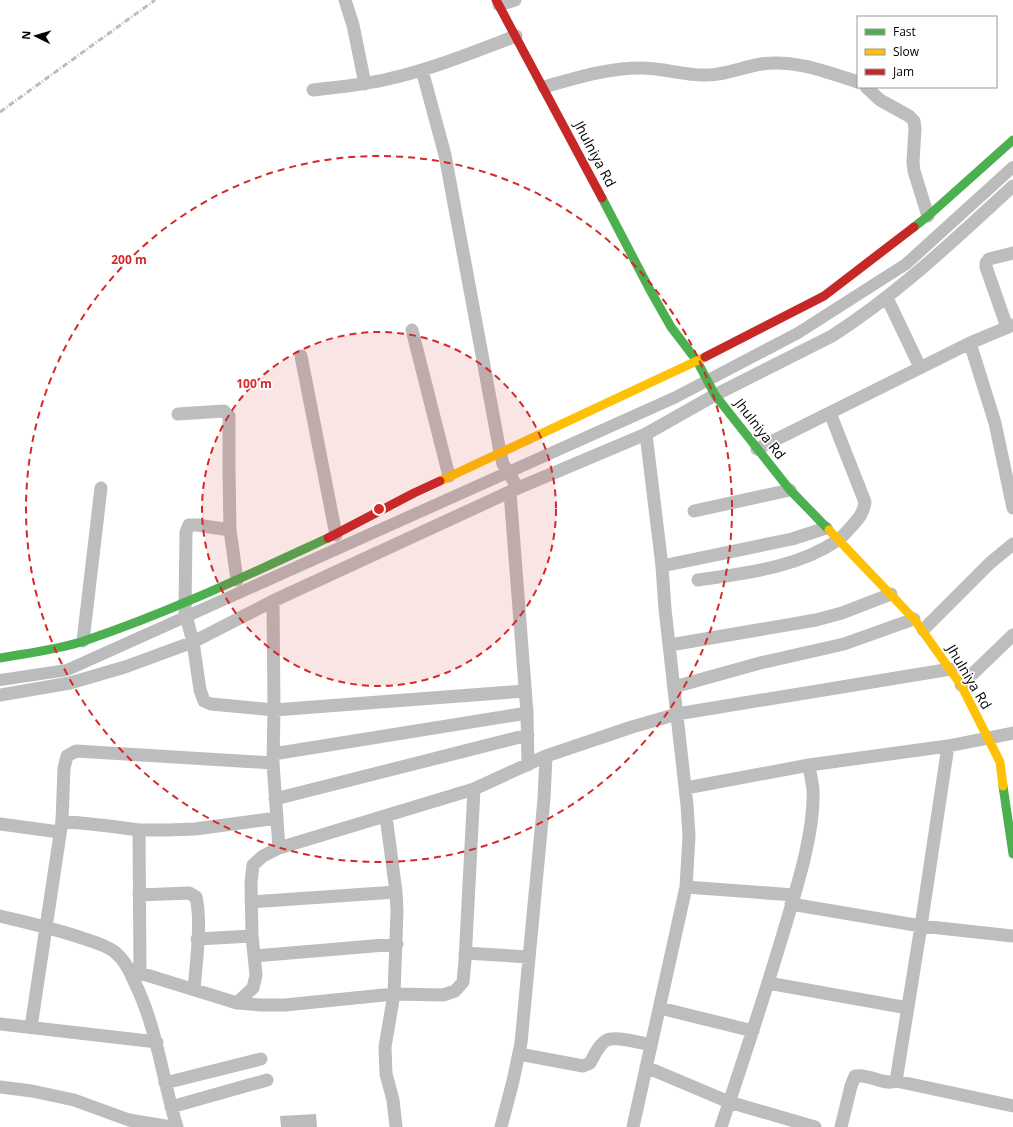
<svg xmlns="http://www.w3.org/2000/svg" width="1013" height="1127" font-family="'Open Sans',sans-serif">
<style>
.water{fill:#bbb}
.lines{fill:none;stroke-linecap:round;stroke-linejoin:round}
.canal{stroke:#bbb;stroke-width:12}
.street{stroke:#bdbdbd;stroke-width:13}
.fast{stroke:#4caf50;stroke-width:9}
.slow{stroke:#ffc107;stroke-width:9}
.jam{stroke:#c62828;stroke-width:9}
.rail{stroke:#bdbdbd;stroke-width:3;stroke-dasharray:6 2 1 2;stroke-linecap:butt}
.ring{fill:none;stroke:#d62828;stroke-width:2;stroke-dasharray:7 5}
.labels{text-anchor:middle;stroke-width:3.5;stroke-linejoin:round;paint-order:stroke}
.street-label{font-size:14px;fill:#000;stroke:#fff}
.centre{fill:#d62828;stroke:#fff;stroke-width:2}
.ring-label{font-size:12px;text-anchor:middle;font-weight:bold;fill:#d62828;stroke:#fff;stroke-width:3.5;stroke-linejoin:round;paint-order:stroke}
</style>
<rect width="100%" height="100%" fill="#fff"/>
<path class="water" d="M316,1114L317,1127H281L280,1116Z"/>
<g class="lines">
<path class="canal" d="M0,680L67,670L676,397L798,333L906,264L1013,167"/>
<path class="street" d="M345,0L353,25L365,84
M499,5L515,0
M422,70L445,155L500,452L503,464L518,488
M544,87C576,78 608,68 641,68C663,68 683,75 704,75C724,76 742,67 761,64C794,59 827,72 858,82
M866,87L880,100L909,116L914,121L915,129L913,162L914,171L928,216
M313,90C338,87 363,85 388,79C432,69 474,52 516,36
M887,298L920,367
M1007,327L986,267V263L989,259L1013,253
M412,330L449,476
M970,343L995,423L1013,508
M301,356L336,535
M178,414L224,411L229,416V471L230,530L237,580
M757,449L970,343L1013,325
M510,492L527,713L528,765
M694,511L790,490
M230,530L197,525H189L186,532L185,612L193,642L200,690L204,701L211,704L274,710L525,691
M662,566L792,539L826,528
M698,580C746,573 797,568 838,540C843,537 847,531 851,527C859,518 863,514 865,502L830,413
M273,601L274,710L273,763L279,848
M923,630L990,563L1013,544
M83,641L101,488
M670,645L816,620L842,613L891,594
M961,685L1013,635
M674,687L760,663L844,644L914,619
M0,695L70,683L125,667L193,642L273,601L518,488L646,434L715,395L832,336C898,294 955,239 1013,186
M273,754L527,713
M686,788L809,765L948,746L1013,733
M275,799L528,735
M386,816L396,892L397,911L394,994L385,1047L386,1074L393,1100L396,1127
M62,821L109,826L139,830H168L195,829L277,818
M0,824L59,832
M139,830L140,973
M686,887L794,895
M139,895L189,893L196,897C202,922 196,964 194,990
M251,902L396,892
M791,904L921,926L1013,936
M0,916C29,923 57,929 85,939C95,942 108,946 116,953C124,960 130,971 134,981C157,1027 162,1078 177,1127
M197,939L252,936
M465,953L529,957
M254,956L397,944
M128,968L140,973L237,1003L253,988L256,975L252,936L251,882L253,865L263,856L279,848L474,789L546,756L632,727L677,714L951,669
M768,983L908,1008
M237,1003L261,1005H285L394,994L443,995L455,991L463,982L465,961L474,789
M660,1008L753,1031
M0,1024L157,1042
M31,1027L62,821L64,768L67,756L76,751L273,763
M519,1054L583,1066L590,1063C594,1056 599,1044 607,1040C615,1036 642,1043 651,1045
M646,1067L729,1102L815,1127
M896,1081L1013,1106
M165,1083L261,1059
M0,1087L32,1091L74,1100L129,1120L171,1127
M171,1107L267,1080
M501,1127L513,1081L521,1043L544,799L546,756
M633,1127L686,887L689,836L687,805L665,609L662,566L646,434
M721,1127C742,1064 763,1001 782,937C795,893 815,834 813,789C812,781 810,773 809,765
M841,1127L851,1086L855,1076C869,1073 883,1086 896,1081L921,926L948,746"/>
<path class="fast" d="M602,198L650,290L671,327L697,361L715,395L790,490L829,530
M914,227L928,216L1013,140
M0,658C28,653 56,650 84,641C168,613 248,575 328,538
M1003,786L1013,854"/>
<path class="slow" d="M440,481L705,357
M829,530L914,619L961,685L1000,762L1003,786"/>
<path class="jam" d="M496,0L602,198
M705,357L824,296L914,227
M328,538L414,493L440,481"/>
<path class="rail" d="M0,112L155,0"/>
</g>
<circle cx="379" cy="509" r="177" fill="#d62828" fill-opacity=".12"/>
<g class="ring">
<circle cx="379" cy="509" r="177"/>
<circle cx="379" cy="509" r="353"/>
</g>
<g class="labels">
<g class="street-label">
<text transform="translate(595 154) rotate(62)" y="5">Jhulniya Rd</text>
<text transform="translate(760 429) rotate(52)" y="5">Jhulniya Rd</text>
<text transform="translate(969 677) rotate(59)" y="5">Jhulniya Rd</text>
</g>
</g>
<circle cx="379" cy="509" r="6" class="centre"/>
<g class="ring-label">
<text x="129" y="264">200 m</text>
<text x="254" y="388">100 m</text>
</g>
<rect x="857" y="16" width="140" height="72" fill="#ffffff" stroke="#999999"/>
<rect x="865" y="29" width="20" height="6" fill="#4caf50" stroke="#999999"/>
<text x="893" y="36" font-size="12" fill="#000000">Fast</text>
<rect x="865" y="49" width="20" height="6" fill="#ffc107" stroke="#999999"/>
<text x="893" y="56" font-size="12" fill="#000000">Slow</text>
<rect x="865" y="69" width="20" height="6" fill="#c62828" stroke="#999999"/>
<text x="893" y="76" font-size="12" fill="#000000">Jam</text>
<g transform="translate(36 36) rotate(275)" stroke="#ffffff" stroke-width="3" paint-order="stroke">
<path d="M0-3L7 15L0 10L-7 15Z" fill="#000000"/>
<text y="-6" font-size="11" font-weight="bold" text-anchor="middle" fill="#000000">N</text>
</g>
</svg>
